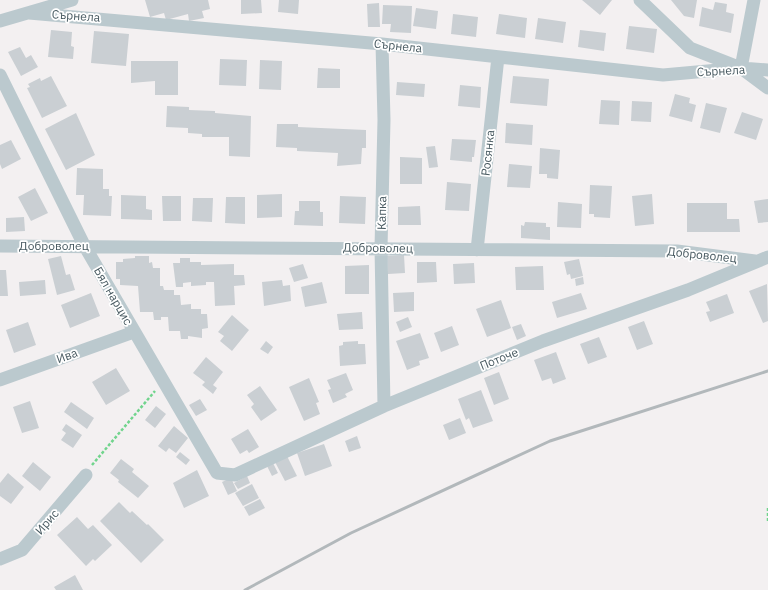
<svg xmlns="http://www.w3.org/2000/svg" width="768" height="590" font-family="'IBM Plex Sans',sans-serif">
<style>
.building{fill:#cacfd3}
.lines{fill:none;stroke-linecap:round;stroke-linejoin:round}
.path{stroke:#71d48d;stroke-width:2.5;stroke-dasharray:3 2;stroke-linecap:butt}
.minor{stroke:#bbc9ce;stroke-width:13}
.rail{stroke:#b2b8bb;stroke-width:3}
.labels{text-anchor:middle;stroke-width:3.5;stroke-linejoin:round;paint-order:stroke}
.street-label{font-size:12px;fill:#475960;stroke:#fff}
</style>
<rect width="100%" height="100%" fill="#f3f0f1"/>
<path class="building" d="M145,0H208L210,9L202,11L204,18L189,21L188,14L166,20L164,13L150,17Z
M241,0H261L262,13L241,14Z
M279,0H299L298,14L278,12Z
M582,0H612L600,15Z
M671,0H697L694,18L684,16Z
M715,2L727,4L726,12L734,14L731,33L699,26L702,7L713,10Z
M379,3L380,27H368L367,4Z
M383,5L412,6L411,33L390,32L391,24H382Z
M416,8L438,11L436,29L413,26Z
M453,14L478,17L476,37L451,34Z
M499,14L527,18L525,38L496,34Z
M538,18L566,22L563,43L535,39Z
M629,26L657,29L654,53L626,49Z
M51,30L72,32L71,46L74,47L73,59L48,57Z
M580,30L606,33L604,51L578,47Z
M94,31L129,34L126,66L91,63Z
M20,47L26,58L31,55L38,67L21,76L8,52Z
M220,59L247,60L246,86L219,85Z
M260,60L282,61L281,90L259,89Z
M131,61H178V95H155V81L131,83Z
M318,68L340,69V88H317Z
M51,76L67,106L42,118L27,88L30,87L28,84L40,78L41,81Z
M513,76L549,79L547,106L510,103Z
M397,82L425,84L424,97L396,95Z
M460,85L481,87L480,108L458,106Z
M675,94L690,98L689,103L696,105L692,122L669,116Z
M601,100L620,101L619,125L599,124Z
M632,101L652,102L651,122L631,121Z
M706,103L727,108L720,133L700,128Z
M167,106L189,107V110L215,111V113L251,116L250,157L229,156V137H202V134L188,133V128L166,127Z
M742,112L763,119L756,140L734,133Z
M76,113L95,155L66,170L45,129Z
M506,123L533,125L532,145L505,143Z
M277,124H298V127L366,130V148H362L361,164L337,166L338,153L297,151V148L276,147Z
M452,139L476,140L474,157H472V162L450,160Z
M11,140L21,159L2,169L0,164V145Z
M435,146L438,167L429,168L426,147Z
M540,148L560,150L558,179L547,178V174H539Z
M400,157L422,158V184H400Z
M509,164L532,166L530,188L507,187Z
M77,168L103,169V189H109V196H112L111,216L83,215L84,195H76Z
M447,182L471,184L469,211L445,210Z
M590,185L612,186L610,218L594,217V214H589Z
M35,188L48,213L31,221L18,197Z
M282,194V217L257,218V195Z
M652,194L654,224L635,226L632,196Z
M121,195L146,196V209L152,210V220L121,219Z
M162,196H181V221H163Z
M340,196L366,197L365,224L339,223Z
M226,197H245V224L225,223Z
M193,198H213L212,222L192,221Z
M768,199V222L758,223L754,201Z
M299,201H320V212H323V226L294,225L295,211H299Z
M558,202L582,204L581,228L557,227Z
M687,203H727V219H739L740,232H687Z
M420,206L421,225H398V207Z
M24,217L25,231L6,232V218Z
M525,222L546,223V227H550V240L521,238V225L524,226Z
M404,255L405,273L388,274L387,256Z
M61,256L66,275L70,274L75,290L57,295L48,259Z
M135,256H149V263L152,262L153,268H160V286H163L164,290H174V295H180L181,305L191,304V309H201V314H207L208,328L202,329V338L188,336V339H181L180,331H169L168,317H161V320H154L153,312H140L138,286L120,285V279H116V262H123V259L135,258Z
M180,258H190V262H201V265L234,264V275H244L245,285L234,286L235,305L215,306L214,282H206V285L191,286V282L183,283V287H176L173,263H180Z
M579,259L583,276L571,279L570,274L567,275L564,262Z
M417,262H436L437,282L417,283Z
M474,263L475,283L454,284L453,264Z
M303,264L308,278L294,282L289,268Z
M369,265V294H345V266Z
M543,266L544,290H516L515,267Z
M0,270H6L8,296H0Z
M583,277L584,284L576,286L575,279Z
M45,280L46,294L20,296L19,282Z
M282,280L283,286L290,285L291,301L264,306L262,282Z
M322,282L327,303L305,307L301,287Z
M767,284L768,321L763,323L749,291Z
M414,292V311L394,312L393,293Z
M91,293L100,316L70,328L61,305Z
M581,293L587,309L557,318L552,302Z
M727,294L734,313L710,322L706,312L710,311L706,302Z
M501,300L511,328L487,337L476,309Z
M362,312L363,329L339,330L337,314Z
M232,315L249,330L232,351L220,341L224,336L218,332Z
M408,317L412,327L400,332L396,322Z
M644,321L653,344L637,350L628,327Z
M28,322L36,345L14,353L6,330Z
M521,324L526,336L517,340L512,327Z
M452,326L459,345L441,352L434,333Z
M420,333L429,358L419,361L420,365L407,370L396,341Z
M599,337L607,357L588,364L580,344Z
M266,341L273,347L268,354L260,349Z
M358,341V344H365L366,364L340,366L339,346L343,345V342Z
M556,352L566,379L553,384L551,378L542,381L534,360Z
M206,357L223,372L213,385L217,388L213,394L202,385L205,382L193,373Z
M116,368L130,391L106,405L92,382Z
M499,372L509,399L494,405L484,378Z
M346,373L353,390L345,394L347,397L333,403L328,390L331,389L327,380Z
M309,378L319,402L316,403L320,414L304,421L289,387Z
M260,386L277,410L261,421L251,407L254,404L247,395Z
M481,390L493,421L473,428L469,418L466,420L458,399Z
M200,399L207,410L196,416L189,405Z
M30,401L39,428L22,433L13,407Z
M71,402L94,418L87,429L64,412Z
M156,406L166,414L155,428L145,420Z
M460,418L466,433L449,440L443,425Z
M66,424L82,435L73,448L61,440L66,433L62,430Z
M174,426L188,438L176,453L169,448L166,452L158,446Z
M248,429L259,447L249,453L247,450L240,454L231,439Z
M357,436L361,448L349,452L345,441Z
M324,444L332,466L305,476L297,453Z
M180,452L190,460L186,465L176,457Z
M287,456L297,476L285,481L275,462Z
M121,459L134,469L132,472L149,486L138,498L118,482L119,480L110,473Z
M33,462L51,477L40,491L22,476Z
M273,463L278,473L272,476L267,466Z
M197,470L209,496L184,508L173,483Z
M8,473L24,487L11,504L0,496V483Z
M247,476L250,483L238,489L234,483Z
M231,478L237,491L228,495L222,482Z
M252,484L259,498L243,506L235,493Z
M260,499L265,508L249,516L244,507Z
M119,502L130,513L132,511L147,525L148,524L164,540L141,563L100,521Z
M77,517L88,529L93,525L112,545L95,561L93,559L86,566L57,535Z
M75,575L83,590H56L54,587Z"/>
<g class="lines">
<path class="path" d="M92,465L155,391
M768,508V523"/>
<path class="minor" d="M640,0L690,48L741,68L768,88
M29,13L382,44L663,75L741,68L768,70
M0,21L72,0
M382,44L384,120L381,248L384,406
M741,68L754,0
M0,75L84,245L217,473L235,475L384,406L543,341L688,290L768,257
M0,246L677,251L755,261
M477,250L498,57
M0,380L134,332
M0,559L22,550L86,475"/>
<path class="rail" d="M245,590L351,533L550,441L768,371"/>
</g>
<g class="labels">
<g class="street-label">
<text transform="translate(76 16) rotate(4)" y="4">Сърнела</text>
<text transform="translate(398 46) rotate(6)" y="4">Сърнела</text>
<text transform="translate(721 71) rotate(-3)" y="4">Сърнела</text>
<text transform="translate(488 153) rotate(-84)" y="4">Росянка</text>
<text transform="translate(382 213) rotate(-89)" y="4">Капка</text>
<text x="54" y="250">Доброволец</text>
<text transform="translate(378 248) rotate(1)" y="4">Доброволец</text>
<text transform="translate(702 255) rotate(6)" y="4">Доброволец</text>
<text transform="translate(113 296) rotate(60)" y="4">Бял нарцис</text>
<text transform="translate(67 356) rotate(-20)" y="4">Ива</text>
<text transform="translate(499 359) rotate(-22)" y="4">Поточе</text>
<text transform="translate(47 522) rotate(-49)" y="4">Ирис</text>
</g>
</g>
</svg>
